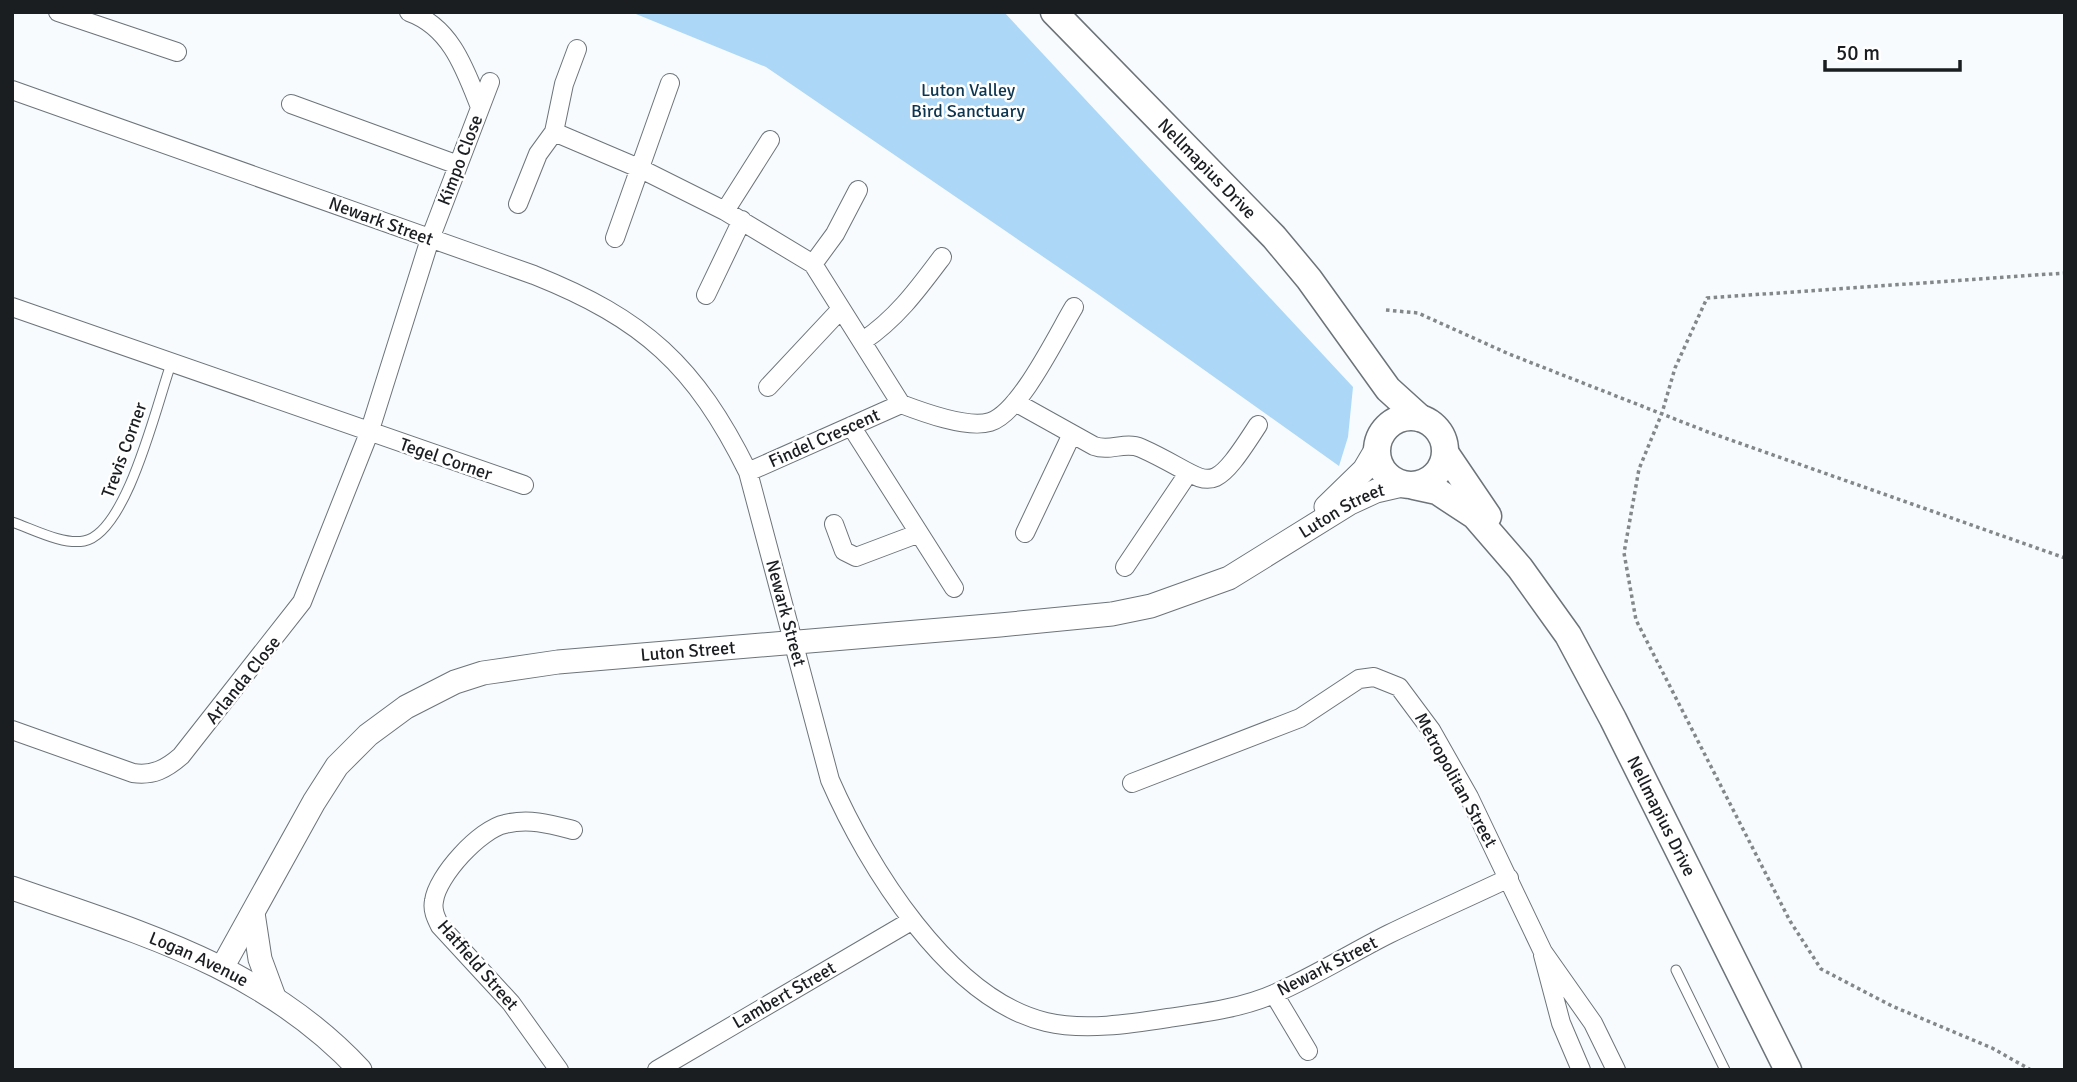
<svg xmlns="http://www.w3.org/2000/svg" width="2077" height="1082" font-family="Signika,sans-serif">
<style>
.green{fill:#acd7f6}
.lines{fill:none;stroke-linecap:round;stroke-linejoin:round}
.service-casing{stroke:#6c747a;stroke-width:11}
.minor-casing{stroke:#6c747a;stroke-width:20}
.tertiary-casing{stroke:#6c747a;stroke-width:25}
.secondary-casing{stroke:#6c747a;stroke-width:29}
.path{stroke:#838789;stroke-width:3.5;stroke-dasharray:3.5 3.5;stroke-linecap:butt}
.service{stroke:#fff;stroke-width:9}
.minor{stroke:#fff;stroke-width:18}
.tertiary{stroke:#fff;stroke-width:23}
.secondary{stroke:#fff;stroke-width:26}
.labels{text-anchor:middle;stroke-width:5;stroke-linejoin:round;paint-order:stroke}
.park-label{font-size:18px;fill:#0c354f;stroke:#fff}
.street-label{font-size:18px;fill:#1b1e21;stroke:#fff}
</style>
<rect width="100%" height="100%" fill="#f7fbfd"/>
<path class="green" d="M631,12H1004L1353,387L1348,437L1339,466L1099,295L766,67Z"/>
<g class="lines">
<g class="service-casing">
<path id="service" d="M12,522C33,529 62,545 84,541C127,533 157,403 171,364
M1676,970L1725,1070"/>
</g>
<g class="minor-casing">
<path id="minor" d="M58,12L177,52
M409,12C451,27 465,69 480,107
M12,90L534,275C644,319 695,365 748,472L830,780C867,865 949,999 1046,1022C1084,1031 1130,1024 1168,1018C1203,1013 1243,1008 1276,993C1315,976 1351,953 1389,934C1428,915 1469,897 1509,878
M291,104L458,165
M554,132L641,169L725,211L813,264L901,404C922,412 967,429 990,422C1020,413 1057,335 1074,307
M518,204L538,154L554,132L564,84L577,49
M725,211L770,140
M615,238L670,83
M813,264L835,234L858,190
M706,295L742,220
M12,307L524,485
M863,341C897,318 918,289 942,257
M768,387L841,309
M1015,402L1094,446C1110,452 1125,441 1141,448C1213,480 1206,506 1258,425
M851,426L954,588
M748,472L901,404
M834,524L844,551L856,557L917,534
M1025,533L1071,436
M1125,567L1187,475
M12,730L133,773C153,776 166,769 181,756L302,602L369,433L430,239L490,82
M1132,783L1300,718L1359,679L1374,677L1399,687L1431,730L1469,797L1543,952L1593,1023L1616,1070
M1543,955L1561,1023L1581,1070
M1274,994L1308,1051
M559,1070L511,1003L440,926C436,918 432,910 434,901C437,876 480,829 505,824C529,818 550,824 573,830
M657,1070L911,921"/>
</g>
<g class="tertiary-casing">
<g id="tertiary">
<path d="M1326,507L1364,470L1377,448"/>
<path id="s1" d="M12,888C141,933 264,967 360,1070"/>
<path d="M253,913L260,959L274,997"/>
<path id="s2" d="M223,966L314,802L337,766L368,735L406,707L455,682L483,673L558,662L1000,625L1112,614L1151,606L1229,578L1350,503L1376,491L1402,485"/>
</g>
</g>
<g class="secondary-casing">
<g id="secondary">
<path id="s3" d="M1054,12L1274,237L1309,279L1388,389L1420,418"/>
<circle cx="1411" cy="451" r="34"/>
<path d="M1446,454L1488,516"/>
<path id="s4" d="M1414,486L1437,491L1475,516L1520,568L1568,635L1613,719L1788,1070"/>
</g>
</g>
<path class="path" d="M1386,310L1418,313L1509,354L1708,432L2065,558
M2031,1070L1992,1048L1892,1006L1821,969L1790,921L1636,620L1624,553L1639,469L1662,413L1675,368L1707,298L2065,273"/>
<use href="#service" class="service"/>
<use href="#minor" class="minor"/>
<use href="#tertiary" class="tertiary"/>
<use href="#secondary" class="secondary"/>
</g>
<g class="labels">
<g class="park-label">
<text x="968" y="96">Luton Valley<tspan x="968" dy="21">Bird Sanctuary</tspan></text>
</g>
<g class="street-label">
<text transform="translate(460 160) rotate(-69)" y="6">Kimpo Close</text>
<text dy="6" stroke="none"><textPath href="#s3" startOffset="219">Nellmapius Drive</textPath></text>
<text transform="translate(381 221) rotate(20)" y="6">Newark Street</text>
<text transform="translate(824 438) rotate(-24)" y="6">Findel Crescent</text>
<text transform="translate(124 450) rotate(-70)" y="6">Trevis Corner</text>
<text transform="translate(446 459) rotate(19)" y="6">Tegel Corner</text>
<text dy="6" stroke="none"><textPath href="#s2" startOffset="1292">Luton Street</textPath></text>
<text transform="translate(786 613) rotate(75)" y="6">Newark Street</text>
<text dy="6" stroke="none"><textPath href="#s2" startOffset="612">Luton Street</textPath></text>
<text transform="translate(243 680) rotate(-51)" y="6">Arlanda Close</text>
<text transform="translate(1456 780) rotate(61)" y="6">Metropolitan Street</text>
<text dy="6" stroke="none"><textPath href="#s4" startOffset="424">Nellmapius Drive</textPath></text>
<text dy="6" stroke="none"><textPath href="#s1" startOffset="200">Logan Avenue</textPath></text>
<text transform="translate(478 965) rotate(49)" y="6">Hatfield Street</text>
<text transform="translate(1327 966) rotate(-27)" y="6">Newark Street</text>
<text transform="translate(784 995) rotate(-30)" y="6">Lambert Street</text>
</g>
</g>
<rect width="2077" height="1082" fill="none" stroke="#1b1e21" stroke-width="28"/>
<path d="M1825 60v10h135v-10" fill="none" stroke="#1b1e21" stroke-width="3.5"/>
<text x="1836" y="60" font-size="21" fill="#1b1e21" stroke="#ffffff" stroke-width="5" paint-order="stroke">50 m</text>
</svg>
